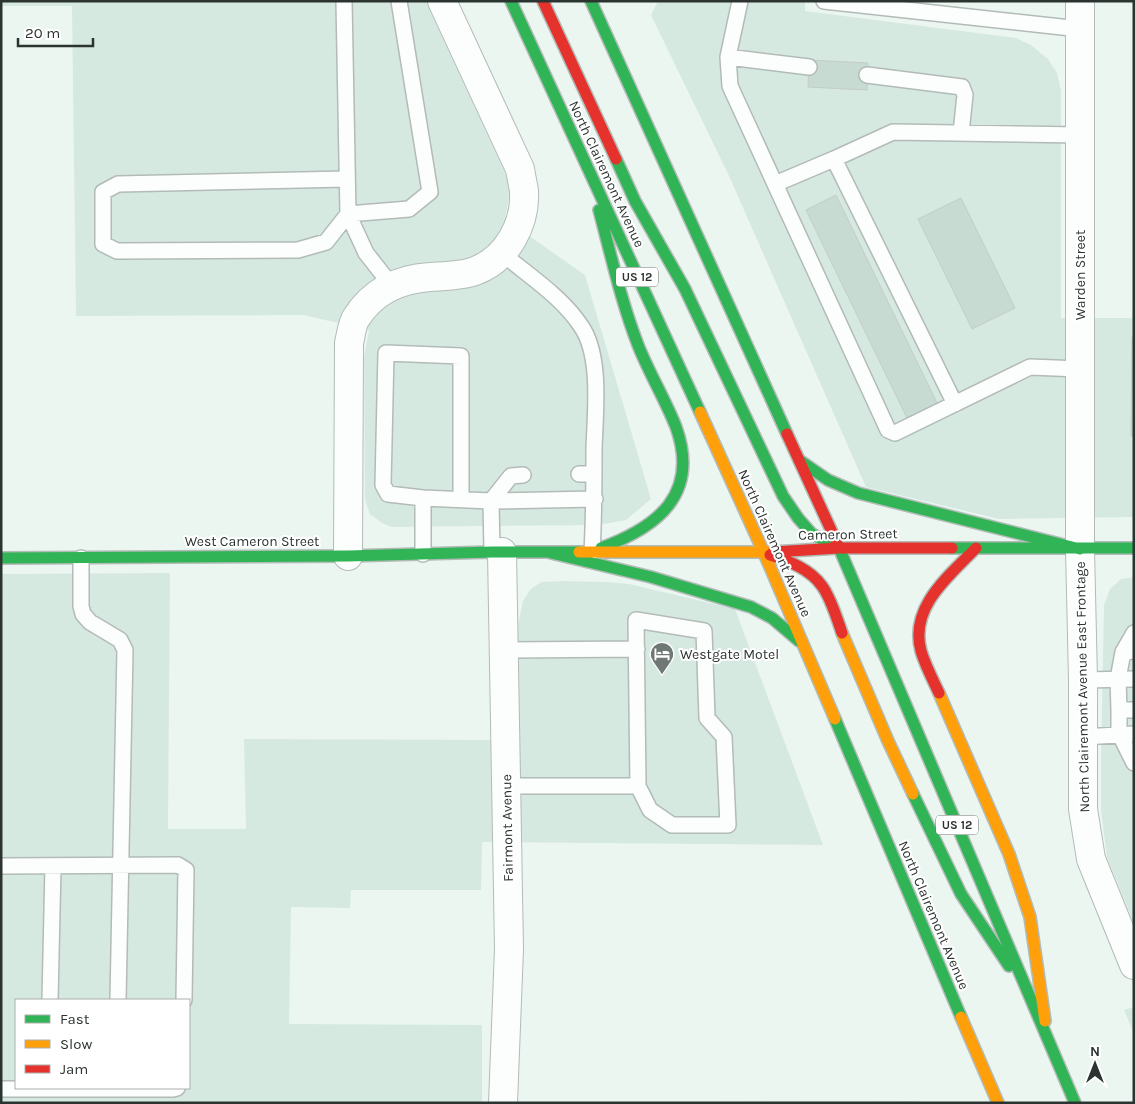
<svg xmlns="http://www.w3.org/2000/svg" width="1135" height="1104" font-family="Karla,sans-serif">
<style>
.built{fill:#d6e9e1;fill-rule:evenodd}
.building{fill:#c8dbd3;stroke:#c3ccc8}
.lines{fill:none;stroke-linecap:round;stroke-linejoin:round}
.lane-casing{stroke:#b2bbb7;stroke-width:18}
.street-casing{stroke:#b2bbb7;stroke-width:30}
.fast-casing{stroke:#b2bbb7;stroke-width:14}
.slow-casing{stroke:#b2bbb7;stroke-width:14}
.jam-casing{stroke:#b2bbb7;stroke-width:14}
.lane{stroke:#fcfefd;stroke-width:15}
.street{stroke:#fcfefd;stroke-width:28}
.fast{stroke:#30b455;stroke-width:11}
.slow{stroke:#ff9f0a;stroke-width:11}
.jam{stroke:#e5322d;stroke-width:11}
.labels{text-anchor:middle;stroke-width:4;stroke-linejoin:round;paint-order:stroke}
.shield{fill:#fff;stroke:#6b716f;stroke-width:1}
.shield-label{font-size:12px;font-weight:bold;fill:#2c3431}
.street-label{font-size:14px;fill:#2c3431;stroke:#fff}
.poi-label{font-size:14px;fill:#2c3431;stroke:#fff;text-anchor:start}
</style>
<rect width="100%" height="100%" fill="#ebf6f1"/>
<path class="built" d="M1,1H426L509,181V198L505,219L585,275L651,499L626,520L598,525L392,527L382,523L370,514L365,500L364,357L369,330L303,315L76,316L72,6H1Z
M658,1H805V11L1016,38L1031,45L1048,59L1057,73L1061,91V318H1134V517L999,519L866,487L729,176L651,15Z
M170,573L168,829H246L244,739L513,740L514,644L523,601L531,589L541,582L564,581L607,582L629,584L735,609L823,845L482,842L481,890H351L350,908L291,907L289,1024L482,1025V1103L919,1101L920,1103H1V574ZM16,1000H189V1088H16Z
M1134,577V924L1107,857L1101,810V761L1104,605L1110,589L1121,579Z
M1134,1007V1034L1124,1010Z"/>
<path class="building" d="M809,60L868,63L867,90L808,87Z
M836,195L938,405L908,420L806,210Z
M961,198L1015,308L972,329L918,219Z
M1132,337H1134V436H1131Z"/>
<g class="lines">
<g class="lane-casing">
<path id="lane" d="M344,1L348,214L366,253L392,286
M740,1L728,57L730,86L888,430L895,433L1030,367L1080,369
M824,1L1080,29
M728,57L809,67
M867,75L962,87L965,95L961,133
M347,179L118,184L103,192V244L117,251L298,250L326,242L348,214L409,209L430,192L399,1
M775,184L834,159
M503,254C529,276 562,297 581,326C602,356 595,414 594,449C594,484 594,518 592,552
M955,404L834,159L893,132L1080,135
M579,474H594
M423,498L388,494L383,485L386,353L461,356V499
M491,501L595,499
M491,501L511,476L523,475
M423,554V498L491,501L492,552
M81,558V606L83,614L90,622L120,640L125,650L118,1000
M636,620L704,631L707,718L724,737L728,825H672L650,810L638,786Z
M504,650L637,649
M1123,652L1134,633
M1083,680L1134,679
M1119,710L1118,679L1123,652L1134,651
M1134,710H1119V733L1134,763
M1083,737L1134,734
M506,786H638
M1,866L178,865L186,870L184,1000
M50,1000L53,866
M1,1089H173L177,1088"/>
</g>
<g class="street-casing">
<path id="street" d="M1080,1V549L1083,680V809L1091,859L1134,965
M502,552L509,949L503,1103
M348,556L349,343C351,335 352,324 356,318C373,291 399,279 430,277C444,276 462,276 475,271C507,259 526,224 524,191C523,184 521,176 520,169L442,1"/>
</g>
<g class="fast-casing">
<path id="fast" d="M511,1L700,412
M591,1L787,434
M616,159L635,201L685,289L783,496L798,518L812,534L839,548
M599,210C611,255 621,301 638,345C649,373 665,399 676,427C700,494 658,527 601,548
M799,460L828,480L858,493L1080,549
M837,543L1075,1103
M952,548H1134
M547,552L651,577L751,607L772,618L799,641
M1,558L348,556L492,552H579
M835,719L961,1017
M913,794L961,894L1009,966"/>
</g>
<g class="slow-casing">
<path id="slow" d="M700,412L764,553L835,719
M579,552H773
M842,633L888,741L913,794
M939,693L1009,854L1030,917L1045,1021
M961,1017L998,1103"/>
</g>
<g class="jam-casing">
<path id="jam" d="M543,1L616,159
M787,434L837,543
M773,552L839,548H952
M770,555C789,561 810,569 822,586C831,598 837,619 842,633
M939,693C933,680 925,665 921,651C909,607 949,576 976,548"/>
</g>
<use href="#lane" class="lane"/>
<use href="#street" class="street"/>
<use href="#fast" class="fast"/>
<use href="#slow" class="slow"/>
<use href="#jam" class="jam"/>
</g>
<defs>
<g id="hotel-pin" transform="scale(1.25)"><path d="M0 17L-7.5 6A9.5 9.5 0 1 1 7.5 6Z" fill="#6f7874" stroke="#fff"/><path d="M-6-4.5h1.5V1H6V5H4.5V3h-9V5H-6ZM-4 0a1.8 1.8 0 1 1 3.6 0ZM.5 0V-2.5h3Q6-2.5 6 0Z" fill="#fff"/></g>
</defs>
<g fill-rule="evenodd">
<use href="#hotel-pin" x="662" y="654"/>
</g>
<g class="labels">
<g class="shield">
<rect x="616" y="267.5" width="42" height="19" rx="4"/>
<rect x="936" y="815.5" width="42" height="19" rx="4"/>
</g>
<g class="shield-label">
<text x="637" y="281">US 12</text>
<text x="957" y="829">US 12</text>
</g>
<g class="street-label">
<text transform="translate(607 174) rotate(65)" y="5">North Clairemont Avenue</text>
<text transform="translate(1080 275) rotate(-90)" y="5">Warden Street</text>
<text transform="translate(848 534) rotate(-1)" y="5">Cameron Street</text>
<text x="252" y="546">West Cameron Street</text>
<text transform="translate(775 543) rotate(66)" y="5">North Clairemont Avenue</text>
<text transform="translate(1082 687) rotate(-91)" y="5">North Clairemont Avenue East Frontage</text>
<text transform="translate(507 828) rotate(-91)" y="5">Fairmont Avenue</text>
<text transform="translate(934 915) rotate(67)" y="5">North Clairemont Avenue</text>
</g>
<g class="poi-label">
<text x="680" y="659">Westgate Motel</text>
</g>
</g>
<rect width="1135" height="1104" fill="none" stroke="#2c3431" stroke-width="5"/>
<rect x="15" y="999" width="175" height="90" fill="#ffffff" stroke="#abaead"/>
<rect x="25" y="1015" width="25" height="8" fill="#30b455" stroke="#abaead"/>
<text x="60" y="1024" font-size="15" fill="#2c3431">Fast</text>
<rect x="25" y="1040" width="25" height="8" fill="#ff9f0a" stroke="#abaead"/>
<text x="60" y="1049" font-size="15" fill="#2c3431">Slow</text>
<rect x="25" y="1065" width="25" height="8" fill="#e5322d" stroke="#abaead"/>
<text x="60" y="1074" font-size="15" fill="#2c3431">Jam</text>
<g transform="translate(1095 1064)" stroke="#ffffff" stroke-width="4" paint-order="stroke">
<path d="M0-4L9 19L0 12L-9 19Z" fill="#2c3431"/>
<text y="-8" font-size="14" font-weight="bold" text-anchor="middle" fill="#2c3431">N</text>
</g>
<path d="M18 38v8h75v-8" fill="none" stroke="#2c3431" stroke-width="2.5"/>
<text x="25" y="38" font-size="15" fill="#2c3431" stroke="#ffffff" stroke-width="4" paint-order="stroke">20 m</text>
</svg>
